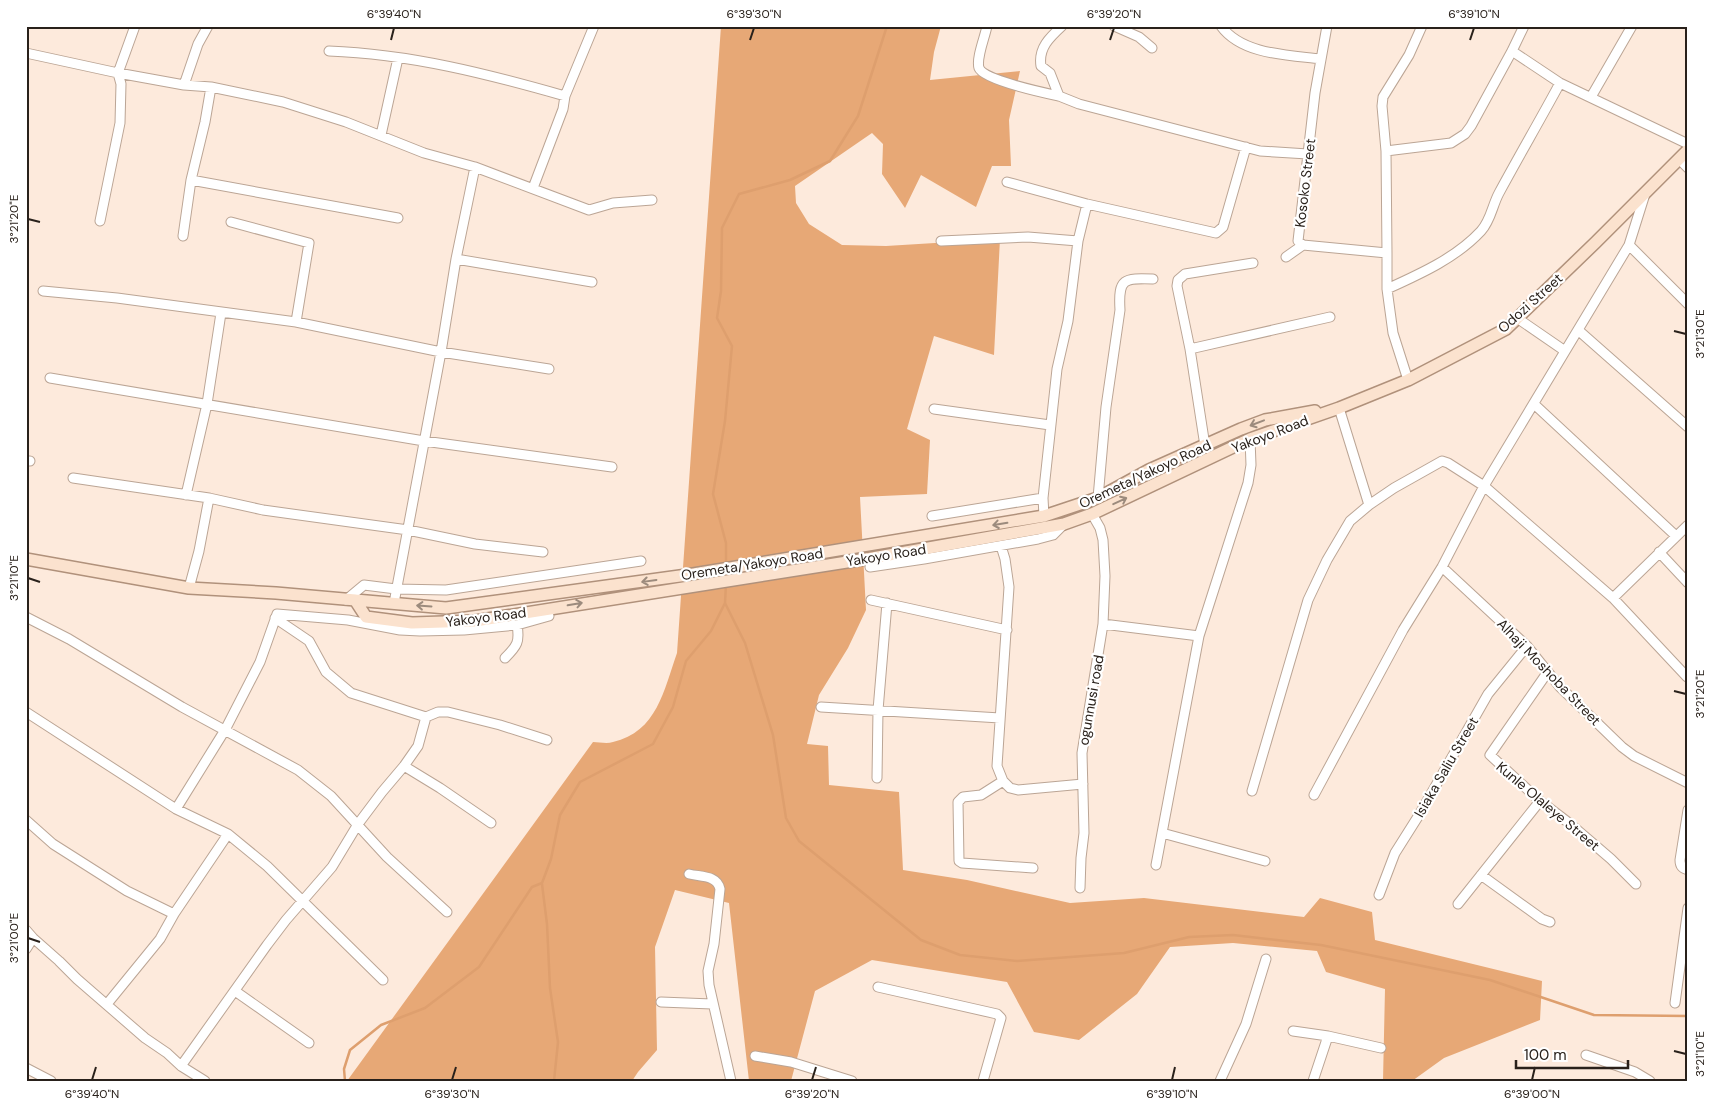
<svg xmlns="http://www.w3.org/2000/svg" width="1714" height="1107" font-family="'DM Sans',sans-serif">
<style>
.forest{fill:#e7a876}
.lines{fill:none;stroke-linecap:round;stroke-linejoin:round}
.stream{stroke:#de9f6e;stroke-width:2.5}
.minor-casing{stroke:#bba595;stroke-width:11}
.major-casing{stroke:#b0917b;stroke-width:14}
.minor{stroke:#fff;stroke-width:9}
.major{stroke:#fbe2ce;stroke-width:11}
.oneway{stroke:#9c8b7d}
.ticks{fill:none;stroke:#29211b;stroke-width:2}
.labels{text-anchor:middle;stroke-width:4.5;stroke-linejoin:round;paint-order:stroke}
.street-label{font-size:14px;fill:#29211b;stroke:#fff}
.neatline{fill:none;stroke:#29211b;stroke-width:2}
.ticks-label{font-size:12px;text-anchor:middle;fill:#29211b}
</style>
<rect width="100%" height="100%" fill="#fdeadc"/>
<path class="forest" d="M721,26H941L934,52L930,80L1020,71L1009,120L1011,166H992L976,207L921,175L905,208L882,174L883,144L872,133L795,186L796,203L809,224L842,245L886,246L1000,239L994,355L934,336L907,429L930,440L927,494L860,497L866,610L848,648L819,695L807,744L828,746L829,785L899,792L903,870L967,880L1070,903L1144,898L1304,917L1320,898L1372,912L1375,940L1542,981L1540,1020L1444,1058L1412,1081H1383L1385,989L1326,972L1317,951L1233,943L1170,947L1137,994L1079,1040L1034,1032L1007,982L872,960L815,991L791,1081H749L729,903L675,890L655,947L657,1050L638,1072L632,1081H347L593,742C599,742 607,744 613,742C657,732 664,690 677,653Z"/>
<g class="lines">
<path class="stream" d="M726,564V543L713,494L725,421L732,346L717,318L721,291L722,228L739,194L790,180L830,161L858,116L887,26
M725,603L745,643L773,735L786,818L799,841L921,940L960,955L1017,961L1124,953L1189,937L1233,935L1321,945L1490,980L1594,1015L1688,1016
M542,884L547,924L550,988L558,1042L554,1081
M345,1081L344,1069L350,1050L381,1025L425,1008L479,967L532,887L542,883L551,859L560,815L580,782L653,744L673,707L686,661L711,631L725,603L726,584"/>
<g class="minor-casing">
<path id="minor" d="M987,26C985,37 976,58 979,68C983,80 1045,93 1059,96
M1062,26C1050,37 1038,48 1041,66L1050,73L1059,96L1079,104L1260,151L1308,154
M1114,26L1139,37L1152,48
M1221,26C1242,55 1289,55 1321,59
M1327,26L1315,93L1298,241L1303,245L1387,253V289L1393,333L1408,380
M329,51C410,54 488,74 565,96
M1512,51L1560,83L1688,144
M26,53L118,73L184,85L211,87L283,102L346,122L424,153L475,167L589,210L613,203L652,200
M184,85L198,44L208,26
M1591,97L1632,26
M381,135L398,58
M1386,151L1451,143L1465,134L1471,126L1512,51L1524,26
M1679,159L1688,168
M191,180L398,218
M1007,182L1087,204L1216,233L1223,227L1246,147
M533,188L563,109L565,96L594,26
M100,221L120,123L121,84L118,73L135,26
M231,222L309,243L296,322
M183,236L191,180L205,122L211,87
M941,241L1028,237L1078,241
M1629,245L1688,304
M1387,253L1386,151L1382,106L1383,97L1409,55L1422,26
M1286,257L1303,245
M456,259L592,282
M1387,289C1420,274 1456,258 1481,231C1491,220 1492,206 1499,193C1519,156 1540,120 1560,83
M43,291L117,298L296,322L441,352L549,369
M1517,318L1565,351
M1578,330L1688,427
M1190,349L1330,317
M50,378L424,441L612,467
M1534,404L1676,536
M1339,408L1369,505
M934,409L1050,425
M1205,446L1190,349L1177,286L1178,280L1185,274L1253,263
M26,461H30
M73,478L209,498L263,510L408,530L475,544L543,552
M186,495L207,404L221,313
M1098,498L1106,407L1120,310C1118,278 1124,278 1153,279
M932,516L1043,498
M1044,516L1043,498L1057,369L1068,321L1078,241L1087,204
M1001,546L1005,559L1009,587L997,766L1003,781L1010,788L1018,790L1083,784
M1659,552L1688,583
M870,567L924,559L1038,539L1053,535L1064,524
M1442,567L1527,646L1560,687L1622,747L1634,756L1688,783
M189,588L199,551L209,498
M1613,598L1688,525
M346,600L364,585L396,589L446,590L641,561
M871,600L1007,630
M394,603L441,352L456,259L475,167
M26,617L69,639L182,707L298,770L331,796L387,857L447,912
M275,618L309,641L326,672L351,693L426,717L438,712H448L500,725L547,740
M1103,624L1199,636
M505,658C517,646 520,642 517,625
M1547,673L1490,755L1540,801L1569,823L1611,859L1636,884
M821,707L1000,718
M26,712L176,809L228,834L267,866L383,980
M404,766L440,788L491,823
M877,778L878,710L887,603
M1003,781L981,795L963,797L958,802L959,861L962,863L1033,868
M1252,791L1308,600L1327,560L1350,521L1369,505L1394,488L1442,461L1448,463L1484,486L1613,598L1687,677
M1314,795L1403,630L1442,567L1484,486L1629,245L1645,194
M176,809L225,730L260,662L277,614L348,620L400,630L420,631L464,630L517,625L549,616
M1688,810L1680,860C1680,866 1682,868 1688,870
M26,820L53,844L127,891L174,914
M1162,833L1265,861
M1156,865L1199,636L1248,483L1251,465L1250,439
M689,874C701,877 717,875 720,889L714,944L708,971L709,985L731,1081
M1481,875L1542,919L1550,922
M1080,888L1081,858L1084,833L1082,753L1103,624L1105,576L1103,540L1100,528L1092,514
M1379,895L1395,853L1419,815L1488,694L1527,646
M1458,904L1540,801
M26,930L33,938L59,961L77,979L145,1038L167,1053L181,1066L205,1081
M26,949L33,938
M878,987L997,1014L1001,1018L983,1081
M235,991L309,1043
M661,1002L712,1004
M1675,1003L1688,908
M107,1004L160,939L174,914L228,834
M1293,1031L1328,1036L1313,1081
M1328,1036L1381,1048
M1586,1055L1635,1072L1650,1081
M755,1056L791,1062L852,1081
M181,1066L267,945L286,920L332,867L358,824L382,792L404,766L418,746L426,717
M26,1068L51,1081
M1220,1081L1246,1024L1266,959"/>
</g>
<g class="major-casing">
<path id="major" d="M26,559L189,588L276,593L446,608L687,575L1044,516L1098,498L1149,470L1241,429L1265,420L1315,411
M355,600L366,617L412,623L475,621L872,558L1064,524L1092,514L1250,439L1339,408L1408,380L1506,329L1596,242L1688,150"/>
</g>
<use href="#minor" class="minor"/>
<use href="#major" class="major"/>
</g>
<defs><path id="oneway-shaft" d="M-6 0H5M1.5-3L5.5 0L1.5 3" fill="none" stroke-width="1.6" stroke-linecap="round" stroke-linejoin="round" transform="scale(1.25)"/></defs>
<g class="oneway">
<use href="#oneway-shaft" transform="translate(1257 423) rotate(159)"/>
<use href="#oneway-shaft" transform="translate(1120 501) rotate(-25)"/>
<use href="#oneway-shaft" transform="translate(1000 524) rotate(171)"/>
<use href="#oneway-shaft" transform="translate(649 581) rotate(172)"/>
<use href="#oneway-shaft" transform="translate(575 604) rotate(-10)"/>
<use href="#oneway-shaft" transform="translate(424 606) rotate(-176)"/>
</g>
<path class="ticks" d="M391,40L394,28M750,40L754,28M1110,40L1114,28M1470,40L1474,28M28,219L40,222M1674,331L1686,334M28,578L40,582M1674,691L1686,694M28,938L40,942M1674,1051L1686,1054M92,1080L96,1067M452,1080L456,1067M812,1080L816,1067M1172,1080L1175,1067M1532,1080L1535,1067"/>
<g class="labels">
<g class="street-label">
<text transform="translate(1305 183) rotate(-83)" y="5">Kosoko Street</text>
<text transform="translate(1530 303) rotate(-42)" y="5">Odozi Street</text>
<text transform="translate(1270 434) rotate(-21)" y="5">Yakoyo Road</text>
<text transform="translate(1145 474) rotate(-25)" y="5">Oremeta/Yakoyo Road</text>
<text transform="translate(886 555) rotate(-9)" y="5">Yakoyo Road</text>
<text transform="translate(752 564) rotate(-9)" y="5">Oremeta/Yakoyo Road</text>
<text transform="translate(486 617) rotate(-7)" y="5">Yakoyo Road</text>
<text transform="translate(1549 672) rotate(46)" y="5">Alhaji Moshoba Street</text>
<text transform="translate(1091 700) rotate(-80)" y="5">ogunnusi road</text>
<text transform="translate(1446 767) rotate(-60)" y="5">Isiaka Saliu Street</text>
<text transform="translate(1548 806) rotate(40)" y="5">Kunle Olaleye Street</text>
</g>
</g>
<rect width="1714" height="1107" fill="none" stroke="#ffffff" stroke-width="55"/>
<path d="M1516 1060v8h112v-8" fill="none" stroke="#29211b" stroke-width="2.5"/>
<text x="1524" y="1060" font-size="15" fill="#29211b" stroke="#ffffff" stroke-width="4" paint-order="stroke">100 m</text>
<rect x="28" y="28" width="1658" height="1052" class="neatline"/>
<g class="ticks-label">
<text x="394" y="18">6°39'40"N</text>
<text x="754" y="18">6°39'30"N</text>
<text x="1114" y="18">6°39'20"N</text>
<text x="1474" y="18">6°39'10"N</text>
<text transform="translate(14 219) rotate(-90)" y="4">3°21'20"E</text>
<text transform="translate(1700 334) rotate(-90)" y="4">3°21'30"E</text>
<text transform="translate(14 578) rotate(-90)" y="4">3°21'10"E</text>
<text transform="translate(1700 694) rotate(-90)" y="4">3°21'20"E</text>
<text transform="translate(14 938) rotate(-90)" y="4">3°21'00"E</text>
<text transform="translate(1700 1054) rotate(-90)" y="4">3°21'10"E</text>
<text x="92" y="1098">6°39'40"N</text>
<text x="452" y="1098">6°39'30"N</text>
<text x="812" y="1098">6°39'20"N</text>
<text x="1172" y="1098">6°39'10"N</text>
<text x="1532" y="1098">6°39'00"N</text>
</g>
</svg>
